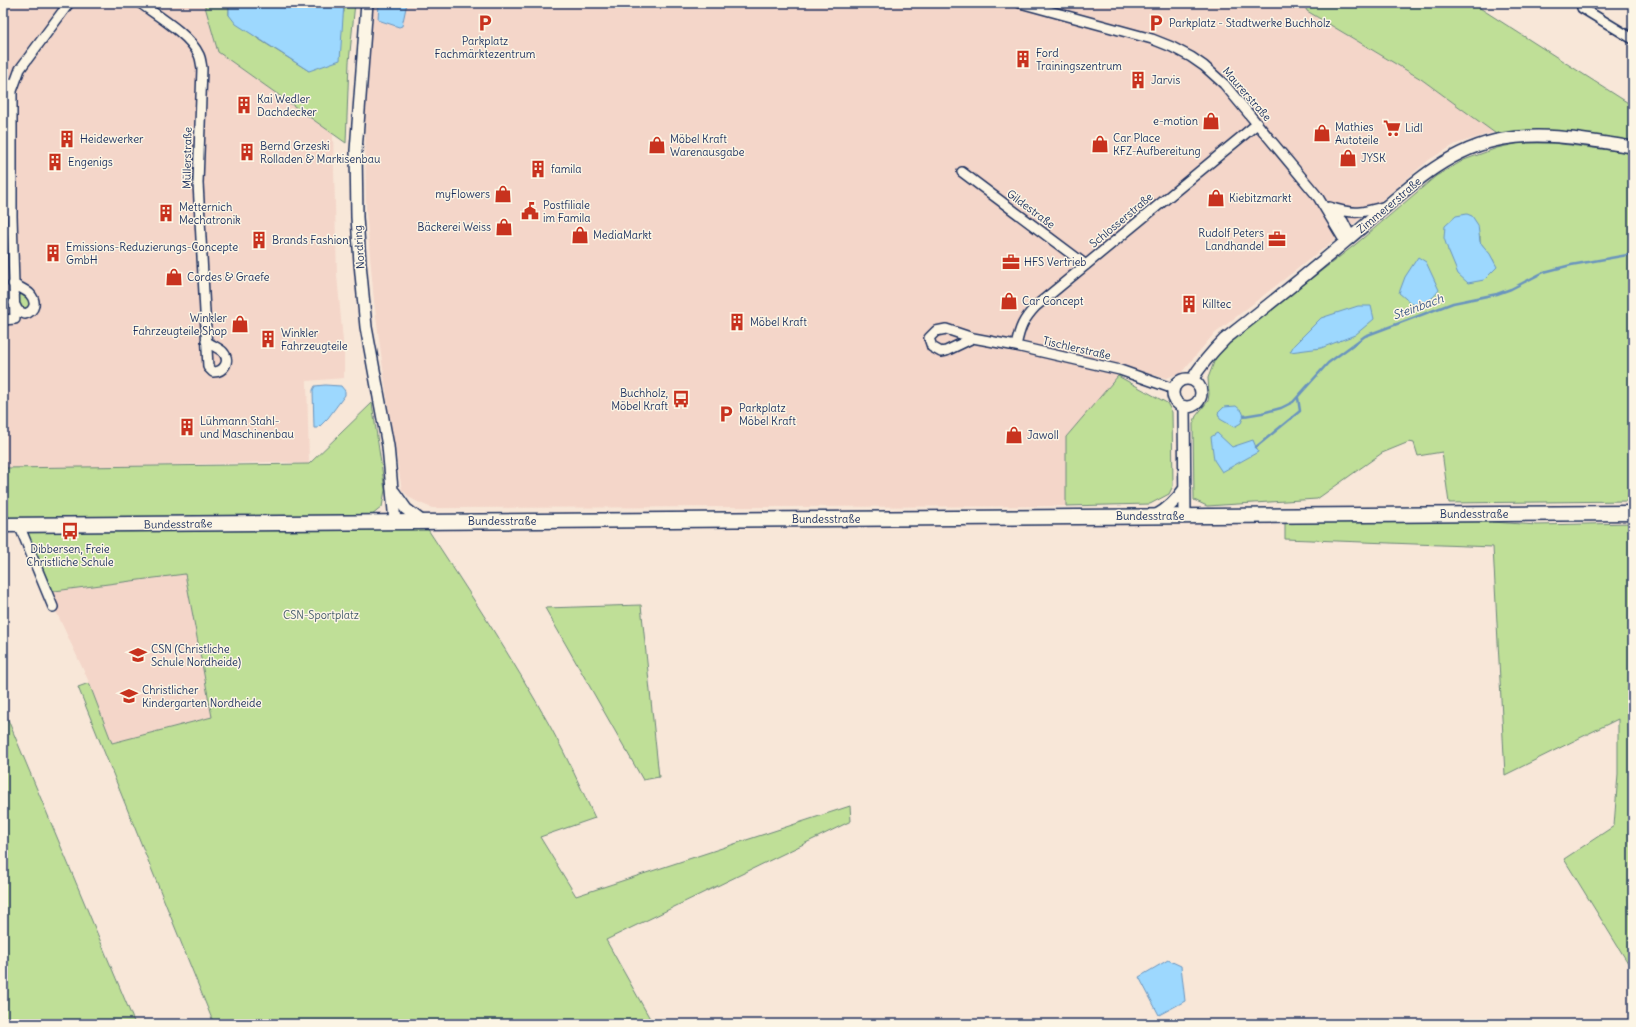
<svg xmlns="http://www.w3.org/2000/svg" width="1636" height="1027" font-family="Delius,sans-serif">
<style>
.built{fill:#f4d6c9}
.green{fill:#bfdf97;stroke:#6d877a;fill-rule:evenodd}
.water{fill:#9dd8fe;stroke:#6994be}
.lines{fill:none;stroke-linecap:round;stroke-linejoin:round}
.stream{stroke:#6994be;stroke-width:2.5}
.minor-casing{stroke:#1b2f5e;stroke-width:12}
.tertiary-casing{stroke:#1b2f5e;stroke-width:14}
.primary-casing{stroke:#1b2f5e;stroke-width:17}
.minor{stroke:#fcf5e5;stroke-width:9}
.tertiary{stroke:#fcf5e5;stroke-width:11}
.primary{stroke:#fcf5e5;stroke-width:14}
.labels{text-anchor:middle;stroke-width:3;stroke-linejoin:round;paint-order:stroke}
.poi-label{font-size:11px;fill:#1b2f5e;stroke:#fcf5e5;text-anchor:start}
.street-label{font-size:11px;fill:#1b2f5e;stroke:#fcf5e5}
.park-label{font-size:11px;fill:#445b6c;stroke:#fcf5e5}
.water-label{font-size:12px;font-style:italic;fill:#3c5986;stroke:#fcf5e5}
</style>
<rect width="100%" height="100%" fill="#f8e7d8"/>
<filter id="ink" filterUnits="userSpaceOnUse"><feTurbulence type="fractalNoise" baseFrequency=".025" numOctaves="2"/><feDisplacementMap in="SourceGraphic" scale="8" xChannelSelector="R" yChannelSelector="G"/><feConvolveMatrix kernelMatrix="1 2 1 2 8 2 1 2 1" color-interpolation-filters="sRGB"/></filter>
<g filter="url(#ink)">
<path class="built" d="M3,3H204L218,52L333,134L337,275L344,352V378L307,381L309,464L278,462L99,467L4,468L3,466Z
M373,3H1303L1307,11L1421,79L1494,132L1456,144L1430,159L1343,233L1213,335L1181,373L1166,378L1121,367L1118,376L1066,437V506L432,508L420,503L410,498L402,490L388,406L374,301L366,211L365,116Z
M185,574L212,717L112,743L89,682L47,592Z"/>
<path class="green" d="M204,3H229V15L257,38L309,71L344,12V3H355L349,62L346,143L218,52Z
M1303,3H1472L1633,106V147L1503,139L1421,79L1307,11Z
M1520,143H1553L1633,153V501L1449,503L1442,452L1418,456L1414,443L1409,442L1382,453L1317,499L1207,506L1194,500L1193,424L1196,416L1208,401L1209,394L1208,378L1217,354L1241,333L1356,244L1436,176L1464,160L1497,148ZM1480,236V242L1494,261L1454,262L1448,250Z
M21,294L26,296L31,303L26,308L22,309C18,305 17,299 21,294Z
M1118,376L1167,403L1172,412L1173,486L1169,494L1150,504L1066,506V437Z
M372,403L385,490L382,507L372,515L3,518V466L4,468L309,464Z
M1492,514V522L1537,525L1633,523V971L1564,859L1614,826L1618,774V719L1505,775L1493,547L1285,539V515Z
M423,522C467,589 512,657 551,728C567,757 581,788 595,818L540,837L576,896L850,806L851,821L606,940L653,1024H214L78,687L89,683L112,743L212,717L185,574L47,592L19,525Z
M641,605L659,777L643,780L545,608Z
M6,715L135,1024H3V716Z"/>
<path class="water" d="M229,3H344L340,60L309,71L236,24L229,15Z
M379,3H407L402,26L399,27L378,20Z
M1467,214L1472,216L1478,225L1480,242L1490,254L1497,267L1484,280L1468,283L1458,274L1448,250L1444,238L1445,226L1456,216Z
M1418,257L1426,262L1439,290C1435,296 1423,308 1415,305C1410,303 1404,297 1399,293L1405,277Z
M1358,306H1371L1374,319L1355,335L1321,348L1290,352L1294,345L1321,318Z
M325,385L341,386L345,391V395L328,418L318,428H314L313,390L315,386Z
M1236,406L1242,411L1244,416L1241,423L1234,427L1220,419L1218,413L1224,407Z
M1217,433L1232,447L1253,440L1258,452L1222,472L1214,460L1211,437Z
M1168,960L1181,966L1185,1001L1159,1015L1139,977Z"/>
<g class="lines">
<path class="stream" d="M1244,416L1262,413L1281,408L1293,402L1328,363L1365,336L1453,303L1497,294L1511,289L1544,272L1571,265L1633,254
M1256,447L1300,411L1298,398"/>
<g class="minor-casing">
<path id="minor" d="M140,3C158,16 190,35 199,55C201,59 201,64 202,68L198,183L208,367L213,372C224,372 231,361 223,352C219,348 211,345 206,341
M1020,3L1152,39L1172,47L1191,57L1204,66L1224,84L1318,197L1345,242
M1582,8L1633,39
M3,84H13
M962,172L1086,265
M1329,207C1354,215 1362,213 1386,206
M1331,208L1343,221L1351,237
M13,284C19,287 26,290 30,294C37,302 35,311 25,314L18,311L14,303
M3,320L15,319L12,216V91L20,69L69,3
M973,338L946,351L941,352L932,347L929,338L936,331L946,329L973,338L1016,346L1120,370L1174,389
M1016,346C1020,327 1023,320 1036,306L1257,124
M19,525L53,607"/>
</g>
<g class="tertiary-casing">
<path id="tertiary" d="M367,3L356,151L357,217L360,263L366,327L388,446L395,522
M1173 393a14 14 0 1 1 28 0a14 14 0 1 1-28 0Z
M1192,380C1201,364 1212,352 1225,339C1266,307 1306,275 1345,242C1394,202 1439,150 1503,139C1546,131 1591,141 1633,147
M1184,407L1185,516
M394,492L406,509L423,522
M1155,516C1168,509 1177,500 1185,488"/>
</g>
<g class="primary-casing">
<path id="primary" d="M3,525L1633,513"/>
</g>
<use href="#minor" class="minor"/>
<use href="#tertiary" class="tertiary"/>
<use href="#primary" class="primary"/>
</g>
</g>
<defs>
<g id="parking-bare" transform="scale(1.38)"><path d="M-3.5-5.5H1a3.5 3.5 0 0 1 0 7H-1V5.5H-3.5ZM-1-3.4V-.6H.8a1.4 1.4 0 0 0 0-2.8Z" fill="#c8321e" stroke="#fcf5e5" stroke-width="2.5" paint-order="stroke"/></g>
<g id="building-bare" transform="scale(1.38)"><path d="M-4-6H4V6H1V3H-1V6H-4ZM-2.5-4.3h1.7v1.8h-1.7ZM.8-4.3h1.7v1.8H.8ZM-2.5-1h1.7V.8h-1.7ZM.8-1h1.7V.8H.8Z" fill="#c8321e" stroke="#fcf5e5" stroke-width="2.5" paint-order="stroke"/></g>
<g id="shop-bare" transform="scale(1.38)"><path d="M-5-2.5h2.3a2.7 3.5 0 0 1 5.4 0H5L5.5 6h-11ZM-1.5-2.5h3a1.5 2.3 0 0 0-3 0Z" fill="#c8321e" stroke="#fcf5e5" stroke-width="2.5" paint-order="stroke"/></g>
<g id="supermarket-bare" transform="scale(1.38)"><path d="M-6-5.5h2.5l.6 2H6L4.5 2H-2.5L-4.4-4H-6ZM-1.5 3.2a1.3 1.3 0 1 0 .1 0ZM3 3.2a1.3 1.3 0 1 0 .1 0Z" fill="#c8321e" stroke="#fcf5e5" stroke-width="2.5" paint-order="stroke"/></g>
<g id="civic-bare" transform="scale(1.38)"><path d="M-.6-6.5H3V-4.5H.6V-3L4-1V1h2V6H-6V1h2V-1L-.6-3ZM-1.2 2.5V6h2.4V2.5Z" fill="#c8321e" stroke="#fcf5e5" stroke-width="2.5" paint-order="stroke"/></g>
<g id="office-bare" transform="scale(1.38)"><path d="M-6-3h4V-5.5h4V-3h4V5H-6ZM-1-4.5V-3h2v-1.5ZM-6 0V1H6V0Z" fill="#c8321e" stroke="#fcf5e5" stroke-width="2.5" paint-order="stroke"/></g>
<g id="bus-bare" transform="scale(1.38)"><path d="M-5-6H5V4H4V6H2V4H-2V6H-4V4H-5ZM-3.5-4V0h7V-4ZM-3.5 1.2v1.5H-2V1.2ZM2 1.2v1.5H3.5V1.2Z" fill="#c8321e" stroke="#fcf5e5" stroke-width="2.5" paint-order="stroke"/></g>
<g id="school-bare" transform="scale(1.38)"><path d="M0-5L7-2L0 1L-7-2ZM-4 1L0 2.5L4 1V4Q0 6-4 4Z" fill="#c8321e" stroke="#fcf5e5" stroke-width="2.5" paint-order="stroke"/></g>
</defs>
<g fill-rule="evenodd">
<use href="#parking-bare" x="485" y="23"/>
<use href="#parking-bare" x="1156" y="23"/>
<use href="#building-bare" x="1023" y="59"/>
<use href="#building-bare" x="1138" y="80"/>
<use href="#building-bare" x="244" y="105"/>
<use href="#shop-bare" x="1211" y="121"/>
<use href="#supermarket-bare" x="1392" y="128"/>
<use href="#shop-bare" x="1322" y="133"/>
<use href="#building-bare" x="67" y="139"/>
<use href="#shop-bare" x="1100" y="144"/>
<use href="#shop-bare" x="657" y="145"/>
<use href="#building-bare" x="247" y="152"/>
<use href="#shop-bare" x="1348" y="158"/>
<use href="#building-bare" x="55" y="162"/>
<use href="#building-bare" x="538" y="169"/>
<use href="#shop-bare" x="503" y="194"/>
<use href="#shop-bare" x="1216" y="198"/>
<use href="#civic-bare" x="530" y="211"/>
<use href="#building-bare" x="166" y="213"/>
<use href="#shop-bare" x="504" y="227"/>
<use href="#shop-bare" x="580" y="235"/>
<use href="#office-bare" x="1277" y="239"/>
<use href="#building-bare" x="259" y="240"/>
<use href="#building-bare" x="53" y="253"/>
<use href="#office-bare" x="1011" y="262"/>
<use href="#shop-bare" x="174" y="277"/>
<use href="#shop-bare" x="1009" y="301"/>
<use href="#building-bare" x="1189" y="304"/>
<use href="#building-bare" x="737" y="322"/>
<use href="#shop-bare" x="240" y="324"/>
<use href="#building-bare" x="268" y="339"/>
<use href="#bus-bare" x="681" y="399"/>
<use href="#parking-bare" x="726" y="414"/>
<use href="#building-bare" x="187" y="427"/>
<use href="#shop-bare" x="1014" y="435"/>
<use href="#bus-bare" x="70" y="531"/>
<use href="#school-bare" x="138" y="655"/>
<use href="#school-bare" x="129" y="696"/>
</g>
<g class="labels">
<g class="poi-label">
<text x="1169" y="27">Parkplatz - Stadtwerke Buchholz</text>
<text x="485" y="45" text-anchor="middle">Parkplatz<tspan x="485" dy="13">Fachmärktezentrum</tspan></text>
<text x="1036" y="57">Ford<tspan x="1036" dy="13">Trainingszentrum</tspan></text>
<text x="1151" y="84">Jarvis</text>
<text x="257" y="103">Kai Wedler<tspan x="257" dy="13">Dachdecker</tspan></text>
<text x="1198" y="125" text-anchor="end">e-motion</text>
<text x="1335" y="131">Mathies<tspan x="1335" dy="13">Autoteile</tspan></text>
<text x="1405" y="132">Lidl</text>
<text x="1113" y="142">Car Place<tspan x="1113" dy="13">KFZ-Aufbereitung</tspan></text>
<text x="80" y="143">Heidewerker</text>
<text x="670" y="143">Möbel Kraft<tspan x="670" dy="13">Warenausgabe</tspan></text>
<text x="260" y="150">Bernd Grzeski<tspan x="260" dy="13">Rolladen &amp; Markisenbau</tspan></text>
<text x="1361" y="162">JYSK</text>
<text x="68" y="166">Engenigs</text>
<text x="551" y="173">famila</text>
<text x="490" y="198" text-anchor="end">myFlowers</text>
<text x="1229" y="202">Kiebitzmarkt</text>
<text x="543" y="209">Postfiliale<tspan x="543" dy="13">im Famila</tspan></text>
<text x="179" y="211">Metternich<tspan x="179" dy="13">Mechatronik</tspan></text>
<text x="491" y="231" text-anchor="end">Bäckerei Weiss</text>
<text x="1264" y="237" text-anchor="end">Rudolf Peters<tspan x="1264" dy="13">Landhandel</tspan></text>
<text x="593" y="239">MediaMarkt</text>
<text x="272" y="244">Brands Fashion</text>
<text x="66" y="251">Emissions-Reduzierungs-Concepte<tspan x="66" dy="13">GmbH</tspan></text>
<text x="1024" y="266">HFS Vertrieb</text>
<text x="187" y="281">Cordes &amp; Graefe</text>
<text x="1022" y="305">Car Concept</text>
<text x="1202" y="308">Killtec</text>
<text x="227" y="322" text-anchor="end">Winkler<tspan x="227" dy="13">Fahrzeugteile Shop</tspan></text>
<text x="750" y="326">Möbel Kraft</text>
<text x="281" y="337">Winkler<tspan x="281" dy="13">Fahrzeugteile</tspan></text>
<text x="668" y="397" text-anchor="end">Buchholz,<tspan x="668" dy="13">Möbel Kraft</tspan></text>
<text x="739" y="412">Parkplatz<tspan x="739" dy="13">Möbel Kraft</tspan></text>
<text x="200" y="425">Lühmann Stahl-<tspan x="200" dy="13">und Maschinenbau</tspan></text>
<text x="1027" y="439">Jawoll</text>
<text x="70" y="553" text-anchor="middle">Dibbersen, Freie<tspan x="70" dy="13">Christliche Schule</tspan></text>
<text x="151" y="653">CSN (Christliche<tspan x="151" dy="13">Schule Nordheide)</tspan></text>
<text x="142" y="694">Christlicher<tspan x="142" dy="13">Kindergarten Nordheide</tspan></text>
</g>
<g class="street-label">
<text transform="translate(1247 94) rotate(49)" y="4">Maurerstraße</text>
<text transform="translate(187 158) rotate(-89)" y="4">Müllerstraße</text>
<text transform="translate(1389 205) rotate(-40)" y="4">Zimmererstraße</text>
<text transform="translate(1031 209) rotate(37)" y="4">Gildestraße</text>
<text transform="translate(1121 220) rotate(-40)" y="4">Schlosserstraße</text>
<text transform="translate(359 247) rotate(-94)" y="4">Nordring</text>
<text transform="translate(1077 348) rotate(13)" y="4">Tischlerstraße</text>
<text x="1474" y="518">Bundesstraße</text>
<text x="1150" y="520">Bundesstraße</text>
<text x="826" y="523">Bundesstraße</text>
<text x="502" y="525">Bundesstraße</text>
<text transform="translate(178 524) rotate(-1)" y="4">Bundesstraße</text>
</g>
<g class="park-label">
<text x="321" y="619">CSN-Sportplatz</text>
</g>
<g class="water-label">
<text transform="translate(1418 307) rotate(-20)" y="4">Steinbach</text>
</g>
</g>
<rect width="1636" height="1027" fill="none" stroke="#fcf5e5" stroke-width="16"/>
<rect x="8" y="8" width="1620" height="1011" fill="none" stroke="#1b2f5e" stroke-width="1.5" filter="url(#ink)"/>
</svg>
